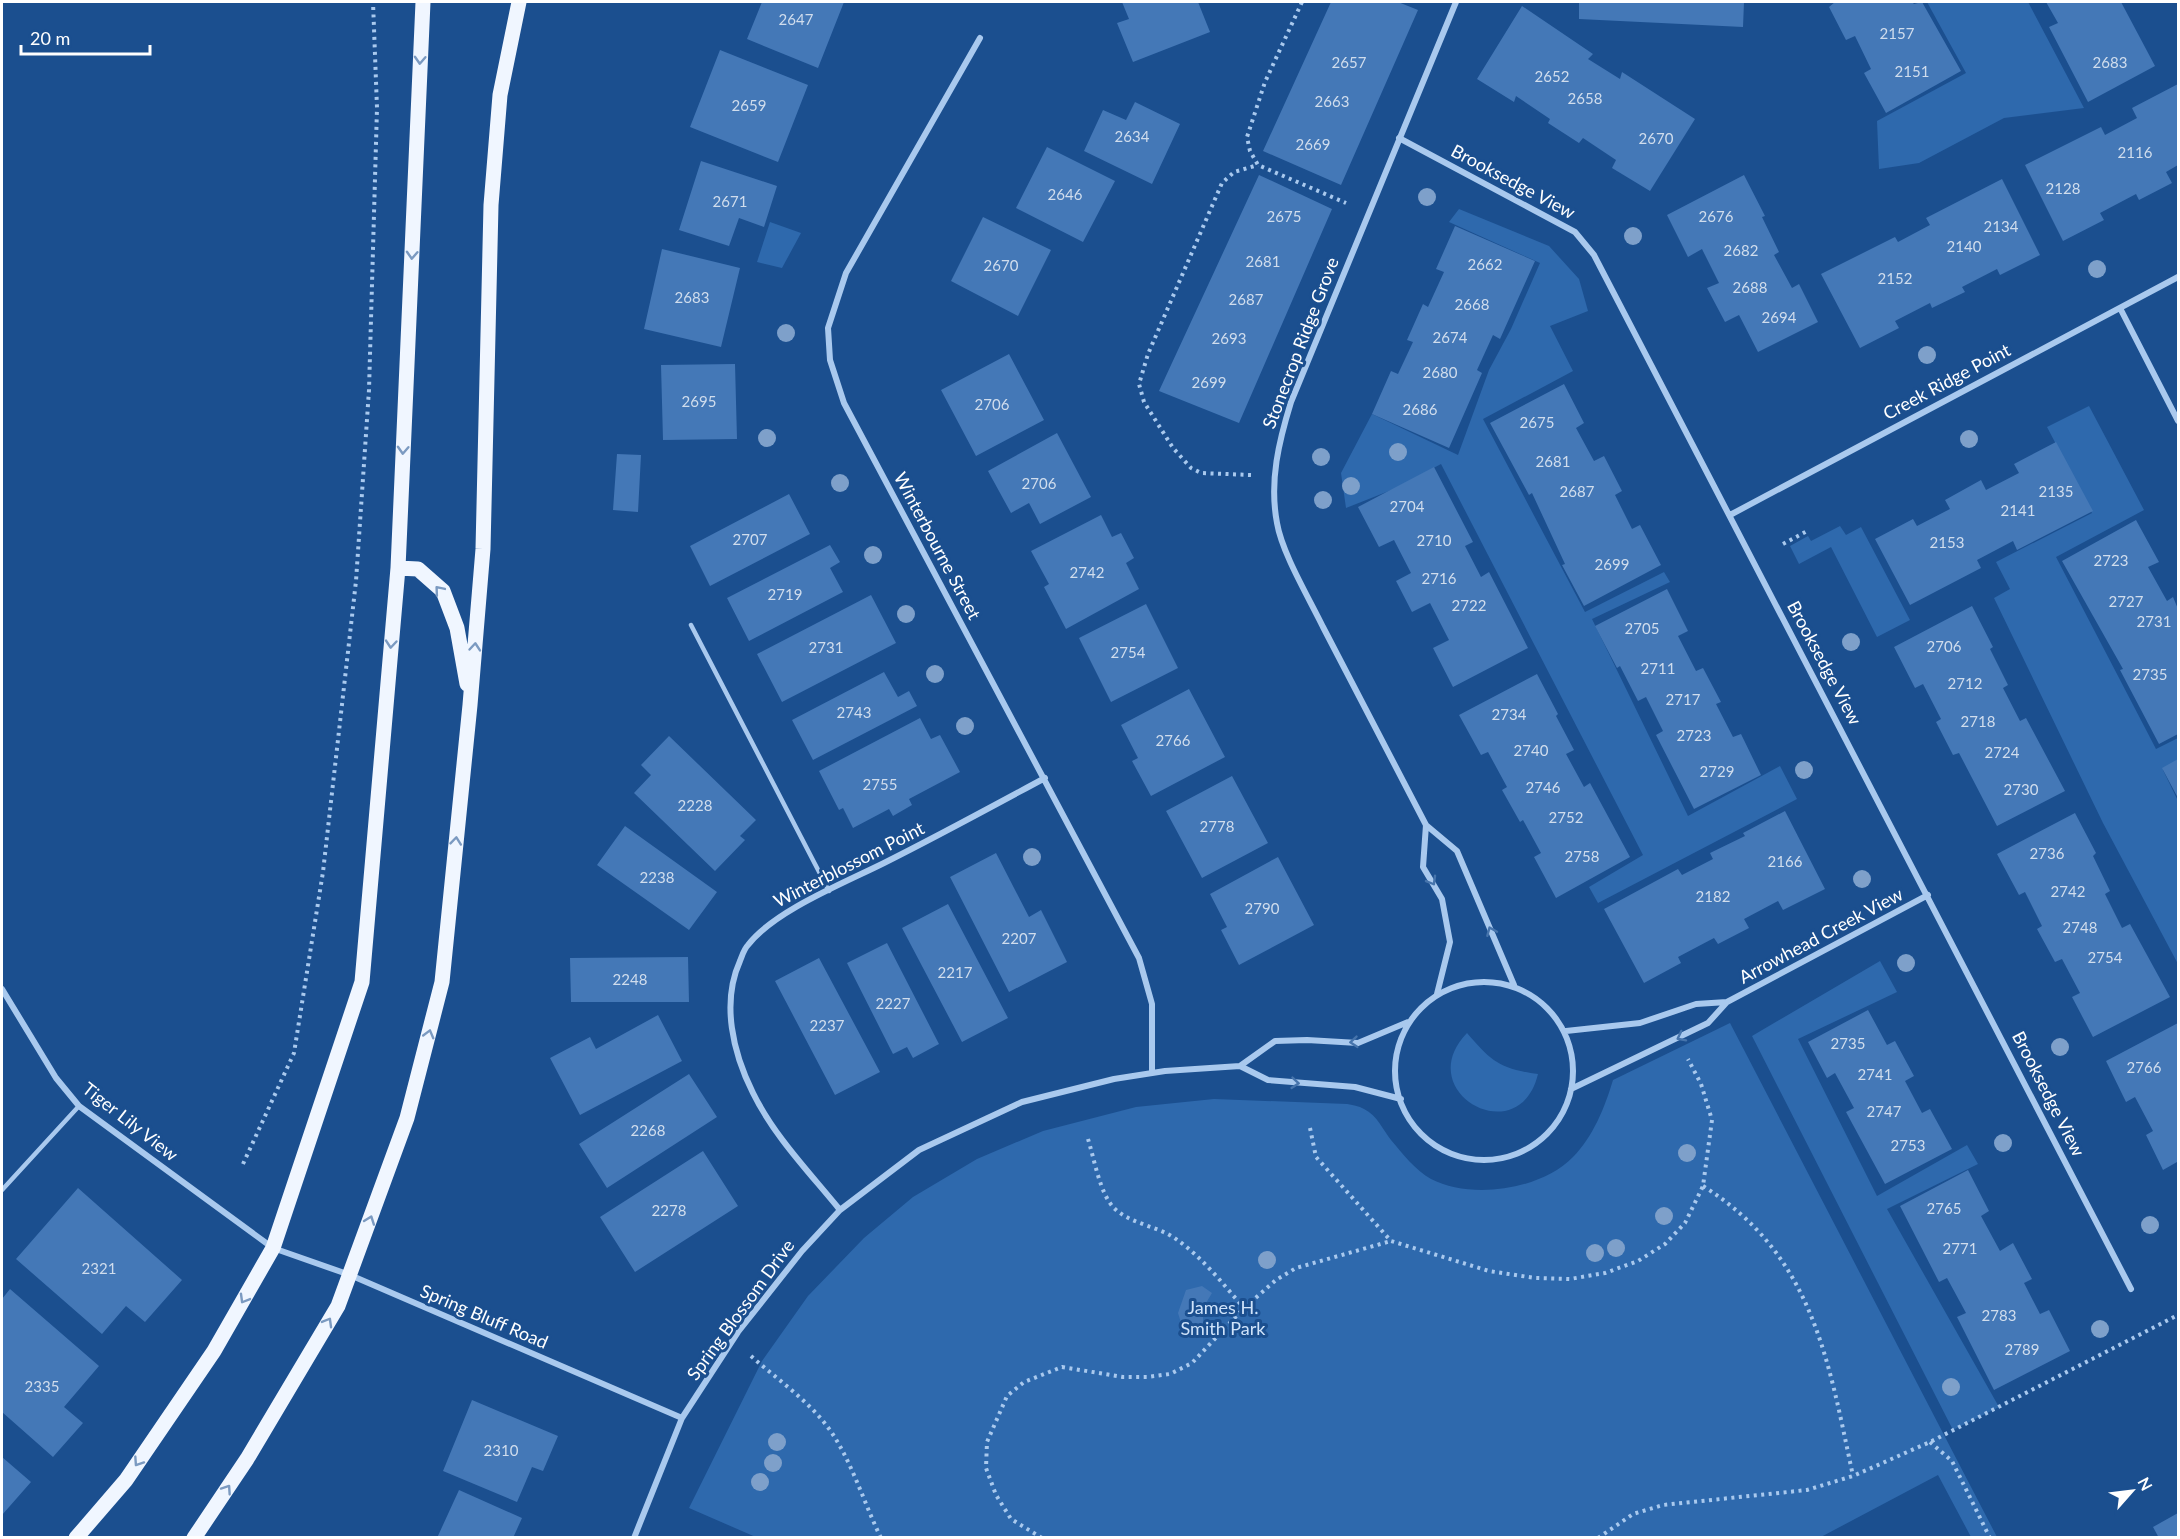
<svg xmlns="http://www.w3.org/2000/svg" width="2180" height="1539" font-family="Lato,sans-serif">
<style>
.green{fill:#2e69ad}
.building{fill:#4478b7}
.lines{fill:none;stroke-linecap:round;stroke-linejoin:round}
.path{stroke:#a9c9ee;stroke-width:4;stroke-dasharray:3 4.5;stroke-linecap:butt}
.service{stroke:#a9c9ee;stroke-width:4.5}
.minor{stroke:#a9c9ee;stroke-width:6}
.primary{stroke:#f0f6ff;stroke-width:15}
.tree{fill:#7ea0ca}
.oneway{stroke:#7b9ac1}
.oneway2{stroke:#4674ac}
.labels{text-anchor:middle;stroke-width:6;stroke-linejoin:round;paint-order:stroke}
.number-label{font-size:15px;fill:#d0dded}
.street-label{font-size:18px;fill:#fff;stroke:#1b4f8f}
.park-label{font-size:18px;fill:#cfe3fa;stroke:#1b4f8f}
</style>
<rect width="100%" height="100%" fill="#1b4f8f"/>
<path class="green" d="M1927,2H2028L2084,108L2004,118L1919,163L1879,169L1877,121L1966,73Z
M1459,209L1549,246L1579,279L1588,311L1550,326L1573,371L1483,419L1585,612L1664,572L1670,582L1592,619L1688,816L1780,766L1797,799L1598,903L1589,887L1643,855L1441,464L1394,489L1346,508L1341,473L1372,414L1458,455L1489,370L1511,329L1540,263L1449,222Z
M770,222L801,233L782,268L757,262Z
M2089,406L2144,510L2056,557L2156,749L2178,738V761L2163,770L2178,801V964L2103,823L1994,598L2010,589L1996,562L2092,513L2047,427Z
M1840,526L1846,535L1861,527L1910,620L1877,637L1831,547L1799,564L1790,546L1808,536L1811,541Z
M1880,961L1897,992L1798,1039L1877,1196L1967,1145L1978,1164L1887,1209L1999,1407L1953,1430L1752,1036Z
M1730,1023L1997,1537H1971L1938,1475L1819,1538H758L689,1508L762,1361L808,1296L864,1238L913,1197L977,1159L1043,1131L1136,1107L1214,1099L1347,1104C1352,1105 1359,1106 1364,1109C1377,1115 1383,1130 1391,1140C1402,1153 1416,1171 1431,1179C1471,1200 1541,1190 1573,1157C1593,1137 1605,1107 1613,1080Z
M1467,1033C1491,1061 1500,1069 1538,1074C1519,1153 1410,1092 1467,1033Z"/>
<path class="building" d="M762,2H844L818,68L747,39Z
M1122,2H1198L1210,32L1133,62L1117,23L1129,19Z
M1331,2H1398L1418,10L1341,185L1263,151Z
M1579,2H1744L1743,27L1579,19Z
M1835,2H1912L1914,4L1922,2L1961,71L1886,113L1864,73L1871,69L1855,36L1846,40L1829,7Z
M2046,2H2121L2155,66L2088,102L2049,27L2058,23Z
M1522,6L1593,54L1588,59L1620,79L1622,72L1695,119L1650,191L1612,168L1616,160L1583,138L1579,143L1548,123L1550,119L1516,96L1514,102L1477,79Z
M720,50L808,85L778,162L690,127Z
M2178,84V165L2166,172L2172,183L2139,200L2136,194L2100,213L2104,220L2063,241L2025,165L2101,127L2105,135L2137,118L2132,108Z
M1135,102L1180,124L1152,184L1084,151L1103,110L1126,120Z
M1047,147L1115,181L1083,242L1016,208Z
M701,161L777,186L764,227L739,218L729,246L679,230Z
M1259,175L1332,209L1239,423L1159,391Z
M1744,175L1765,216L1762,217L1779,252L1774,255L1792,288L1799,284L1818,322L1758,352L1739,315L1725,322L1707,288L1719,283L1702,249L1688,257L1667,215Z
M2002,179L2040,255L2000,275L1997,269L1962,287L1965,292L1932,308L1930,303L1895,321L1899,328L1860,348L1821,274L1895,237L1898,242L1930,225L1926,218Z
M983,217L1051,250L1018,316L951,281Z
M1455,226L1535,261L1500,339L1493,335L1477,370L1482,373L1449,448L1372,414L1391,371L1398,374L1413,342L1407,340L1423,304L1428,307L1444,272L1436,269Z
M662,249L740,268L721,347L644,329Z
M1009,354L1044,420L976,456L941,390Z
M735,364L737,439L663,440L661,365Z
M1564,384L1584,423L1576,428L1594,461L1604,456L1622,491L1615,495L1632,529L1640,525L1661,565L1584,606L1562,565L1565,564L1532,493L1529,495L1490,423Z
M1057,433L1091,497L1040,524L1029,503L1011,513L988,471Z
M2056,442L2093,511L2017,550L2013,541L1977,560L1981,568L1910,605L1875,539L1913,519L1917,526L1950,509L1945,500L1981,480L1986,490L2019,473L2014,464Z
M617,454L641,455L638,512L613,510Z
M1434,467L1473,542L1465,546L1481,577L1489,572L1528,648L1453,687L1433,648L1449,640L1430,603L1412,612L1396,581L1411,573L1394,540L1379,547L1358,507Z
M789,494L810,534L710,586L690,546Z
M1101,515L1112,537L1121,533L1134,558L1126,563L1139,589L1066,629L1044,587L1049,584L1031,551Z
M2136,520L2159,562L2148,567L2167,601L2173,597L2178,609V734L2159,744L2120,670L2123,669L2062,561Z
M830,545L840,562L830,568L843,592L749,641L727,598Z
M1667,589L1688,631L1678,636L1696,671L1703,668L1721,702L1716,704L1733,737L1741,734L1761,775L1694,809L1656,735L1663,731L1646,697L1638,701L1620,666L1617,668L1595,626Z
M871,595L896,643L782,702L757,654Z
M1146,604L1178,668L1111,702L1079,638Z
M1972,606L1993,647L1990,649L2008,685L2003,688L2020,721L2026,718L2065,791L1997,826L1959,753L1953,755L1936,722L1941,719L1923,684L1915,688L1894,647Z
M884,672L898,697L909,691L917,706L813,760L792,720Z
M1537,674L1558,714L1556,716L1574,750L1566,754L1584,787L1590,783L1630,857L1556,898L1534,857L1541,853L1523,820L1520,822L1502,790L1507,787L1488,752L1481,755L1459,715Z
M1189,689L1225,757L1151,796L1132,761L1138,758L1121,725Z
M920,718L931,739L940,735L960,772L909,799L912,805L893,816L889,809L853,828L843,808L839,810L819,771Z
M669,736L756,820L740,836L745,840L715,871L634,793L651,775L641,765Z
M2178,759V798L2162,768Z
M1232,776L1268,843L1202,878L1166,811Z
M1785,811L1825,889L1783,910L1778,901L1744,919L1749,928L1718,944L1714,938L1678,957L1681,963L1644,983L1604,909L1678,869L1682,875L1713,859L1710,853L1745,836L1743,833Z
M2075,813L2096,853L2093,856L2110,891L2105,894L2122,928L2130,924L2170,997L2093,1037L2072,997L2080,993L2062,959L2055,962L2037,929L2042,926L2025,892L2019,895L1997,854Z
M625,826L717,892L689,930L597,865Z
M996,853L1029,917L1041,910L1067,962L1009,992L950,877Z
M1278,857L1314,925L1239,965L1221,930L1227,927L1210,894Z
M948,904L1008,1018L962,1042L902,928Z
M887,943L939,1044L913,1058L907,1047L893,1054L847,963Z
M688,957L689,1002H571L570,958Z
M819,958L880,1072L835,1095L775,981Z
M1868,1010L1887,1045L1895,1041L1914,1076L1905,1081L1922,1113L1930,1109L1952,1149L1885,1184L1846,1112L1854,1108L1835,1073L1827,1078L1808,1042Z
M658,1015L682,1061L580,1115L550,1058L590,1037L596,1049Z
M2178,1023V1165L2177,1162L2163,1170L2146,1135L2153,1131L2135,1097L2126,1102L2106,1061Z
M689,1074L717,1117L607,1188L579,1144Z
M703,1151L738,1206L635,1272L600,1217Z
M1968,1170L1989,1211L1981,1216L2000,1251L2013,1243L2032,1279L2024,1283L2040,1314L2049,1310L2070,1351L1994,1390L1957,1317L1966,1313L1947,1278L1939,1282L1900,1206Z
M78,1188L182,1280L145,1322L126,1306L102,1334L16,1259Z
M1202,1286L1212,1293L1203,1308V1334H1195L1183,1329L1178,1313L1186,1290Z
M10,1289L99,1366L64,1407L83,1423L53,1457L2,1412V1299Z
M472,1400L558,1436L543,1471L532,1467L517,1502L443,1471Z
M2,1457L31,1482L2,1515Z
M459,1490L522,1518L513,1538H437Z
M2178,1513V1538H2159L2153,1527Z"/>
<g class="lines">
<path class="path" d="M1302,2L1265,82L1247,137L1250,151L1258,165L1346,203
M1251,475L1201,473L1191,468L1173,448L1144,402L1139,384L1148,354L1222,183L1234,172L1258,165
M1783,544L1809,530
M1310,1128L1316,1157L1391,1241L1489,1271L1535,1278L1570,1279L1605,1273L1638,1261L1665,1244L1685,1223L1703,1186L1712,1120L1701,1084L1688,1059
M1088,1139C1094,1158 1100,1194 1114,1208C1130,1224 1158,1226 1176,1239C1202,1257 1223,1284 1244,1308
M243,1164L294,1053L323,872L356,581L369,390L377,108L373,2
M1703,1186C1813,1255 1828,1359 1853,1476
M751,1356C779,1381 811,1402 832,1433C853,1465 864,1503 881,1538
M1930,1442L1952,1461L1990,1538
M1042,1538L1011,1519L996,1495L986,1468L987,1442L1007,1396L1024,1382L1062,1367L1123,1377H1147L1170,1374L1192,1363L1244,1308L1276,1280L1296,1268L1391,1241
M1598,1538L1633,1514L1663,1505L1807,1490L1853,1476L1930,1442L2178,1315"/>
<path class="service" d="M691,625L829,891
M2,1190L79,1106"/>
<path class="minor" d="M1456,2L1291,402C1279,441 1269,481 1277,523C1282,553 1309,598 1323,627C1358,693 1392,759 1426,825L1457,851L1514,985
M980,38L846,273L828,328L830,360L844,403L1139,958L1152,1004V1073
M1399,138L1575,232L1594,255L2131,1289
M2120,308L2178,421
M1730,515L2178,277
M1426,825L1423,867L1442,899L1450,942L1437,994
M1395 1071a89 89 0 1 1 178 0a89 89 0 1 1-178 0Z
M2,989L56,1078L79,1106L273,1248L350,1275L682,1418
M1566,1031L1640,1023L1696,1004L1727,1002
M1240,1066L1275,1041L1307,1040L1358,1043L1408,1022
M1571,1089L1708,1023L1727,1002L1928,895
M840,1210C810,1173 774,1136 753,1093C733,1053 721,1003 740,961C742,956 744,949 748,945C774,911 844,883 884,863C938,836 991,807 1045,778
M634,1538L682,1418L738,1332L802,1251L840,1210L919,1150L1022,1102L1114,1079L1165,1071L1240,1066L1268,1080L1355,1087L1401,1099"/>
<path class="primary" d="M398,568L418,569L443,591L457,628L467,684
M76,1538L126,1480L214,1351L273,1248L362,982L398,568L423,2
M194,1538L247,1459L338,1306L407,1118L442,982L470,705L483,549L491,205L500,95L519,2"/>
</g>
<g class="tree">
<circle cx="1427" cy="197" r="9"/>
<circle cx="1633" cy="236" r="9"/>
<circle cx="2097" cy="269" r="9"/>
<circle cx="786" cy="333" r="9"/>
<circle cx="1927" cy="355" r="9"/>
<circle cx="767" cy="438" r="9"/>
<circle cx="1969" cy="439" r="9"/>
<circle cx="1398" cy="452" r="9"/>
<circle cx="1321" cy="457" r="9"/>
<circle cx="840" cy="483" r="9"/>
<circle cx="1351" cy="486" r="9"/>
<circle cx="1323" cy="500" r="9"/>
<circle cx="873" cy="555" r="9"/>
<circle cx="906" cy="614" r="9"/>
<circle cx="1851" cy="642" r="9"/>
<circle cx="935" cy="674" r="9"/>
<circle cx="965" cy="726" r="9"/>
<circle cx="1804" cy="770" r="9"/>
<circle cx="1032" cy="857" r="9"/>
<circle cx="1862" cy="879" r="9"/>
<circle cx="1906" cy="963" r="9"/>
<circle cx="2060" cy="1047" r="9"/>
<circle cx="2003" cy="1143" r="9"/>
<circle cx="1687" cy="1153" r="9"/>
<circle cx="1664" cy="1216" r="9"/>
<circle cx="2150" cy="1225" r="9"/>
<circle cx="1616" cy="1248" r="9"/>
<circle cx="1595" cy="1253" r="9"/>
<circle cx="1267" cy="1260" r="9"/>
<circle cx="2100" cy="1329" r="9"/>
<circle cx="1951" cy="1387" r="9"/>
<circle cx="777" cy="1442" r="9"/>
<circle cx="773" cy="1463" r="9"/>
<circle cx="760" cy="1482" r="9"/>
</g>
<defs><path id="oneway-chevron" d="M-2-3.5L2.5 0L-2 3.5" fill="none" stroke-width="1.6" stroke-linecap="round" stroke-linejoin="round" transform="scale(1.5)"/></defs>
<g class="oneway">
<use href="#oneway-chevron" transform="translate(420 60) rotate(93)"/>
<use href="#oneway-chevron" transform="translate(412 255) rotate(93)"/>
<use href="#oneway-chevron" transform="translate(403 450) rotate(93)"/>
<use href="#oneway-chevron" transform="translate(439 590) rotate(-130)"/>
<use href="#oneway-chevron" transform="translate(391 644) rotate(95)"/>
<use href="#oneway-chevron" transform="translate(475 647) rotate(-85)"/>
<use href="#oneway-chevron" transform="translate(456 841) rotate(-84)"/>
<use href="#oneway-chevron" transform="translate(429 1034) rotate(-75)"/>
<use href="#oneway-chevron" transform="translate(370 1220) rotate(-70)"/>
<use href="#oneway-chevron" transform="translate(244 1299) rotate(120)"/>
<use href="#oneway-chevron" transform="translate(328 1322) rotate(-60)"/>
<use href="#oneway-chevron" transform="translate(138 1462) rotate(124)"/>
<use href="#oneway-chevron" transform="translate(227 1489) rotate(-56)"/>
</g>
<g class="oneway2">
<use href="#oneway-chevron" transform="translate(1432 881) rotate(60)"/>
<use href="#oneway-chevron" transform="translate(1491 931) rotate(-113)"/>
<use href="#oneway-chevron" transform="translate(1681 1037) rotate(153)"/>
<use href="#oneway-chevron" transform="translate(1354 1042) rotate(175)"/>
<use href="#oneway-chevron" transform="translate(1295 1083) rotate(5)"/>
</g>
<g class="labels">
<g class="number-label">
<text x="796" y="25">2647</text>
<text x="1897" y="39">2157</text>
<text x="1349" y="68">2657</text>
<text x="2110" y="68">2683</text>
<text x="1912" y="77">2151</text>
<text x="1552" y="82">2652</text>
<text x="1585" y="104">2658</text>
<text x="1332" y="107">2663</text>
<text x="749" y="111">2659</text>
<text x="1132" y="142">2634</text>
<text x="1656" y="144">2670</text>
<text x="1313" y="150">2669</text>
<text x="2135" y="158">2116</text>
<text x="2063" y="194">2128</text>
<text x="1065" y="200">2646</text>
<text x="730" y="207">2671</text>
<text x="1284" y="222">2675</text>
<text x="1716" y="222">2676</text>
<text x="2001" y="232">2134</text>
<text x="1964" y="252">2140</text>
<text x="1741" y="256">2682</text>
<text x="1263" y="267">2681</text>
<text x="1485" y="270">2662</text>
<text x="1001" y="271">2670</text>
<text x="1895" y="284">2152</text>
<text x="1750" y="293">2688</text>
<text x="692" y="303">2683</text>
<text x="1246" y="305">2687</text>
<text x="1472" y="310">2668</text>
<text x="1779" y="323">2694</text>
<text x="1450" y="343">2674</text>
<text x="1229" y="344">2693</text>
<text x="1440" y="378">2680</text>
<text x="1209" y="388">2699</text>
<text x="699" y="407">2695</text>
<text x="992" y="410">2706</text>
<text x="1420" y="415">2686</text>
<text x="1537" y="428">2675</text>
<text x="1553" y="467">2681</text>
<text x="1039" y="489">2706</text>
<text x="1577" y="497">2687</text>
<text x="2056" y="497">2135</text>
<text x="1407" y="512">2704</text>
<text x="2018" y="516">2141</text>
<text x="750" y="545">2707</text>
<text x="1434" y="546">2710</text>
<text x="1947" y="548">2153</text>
<text x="2111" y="566">2723</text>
<text x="1612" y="570">2699</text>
<text x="1087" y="578">2742</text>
<text x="1439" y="584">2716</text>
<text x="785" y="600">2719</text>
<text x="2126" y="607">2727</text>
<text x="1469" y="611">2722</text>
<text x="2154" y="627">2731</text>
<text x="1642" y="634">2705</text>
<text x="1944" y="652">2706</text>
<text x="826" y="653">2731</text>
<text x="1128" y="658">2754</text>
<text x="1658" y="674">2711</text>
<text x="2150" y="680">2735</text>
<text x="1965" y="689">2712</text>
<text x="1683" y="705">2717</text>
<text x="854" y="718">2743</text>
<text x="1509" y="720">2734</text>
<text x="1978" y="727">2718</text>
<text x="1694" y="741">2723</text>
<text x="1173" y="746">2766</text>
<text x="1531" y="756">2740</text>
<text x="2002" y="758">2724</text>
<text x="1717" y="777">2729</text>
<text x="880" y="790">2755</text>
<text x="1543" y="793">2746</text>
<text x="2021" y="795">2730</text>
<text x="695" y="811">2228</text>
<text x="1566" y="823">2752</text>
<text x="1217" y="832">2778</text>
<text x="2047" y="859">2736</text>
<text x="1582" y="862">2758</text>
<text x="1785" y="867">2166</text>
<text x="657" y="883">2238</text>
<text x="2068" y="897">2742</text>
<text x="1713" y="902">2182</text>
<text x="1262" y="914">2790</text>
<text x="2080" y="933">2748</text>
<text x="1019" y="944">2207</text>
<text x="2105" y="963">2754</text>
<text x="955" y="978">2217</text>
<text x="630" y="985">2248</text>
<text x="893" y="1009">2227</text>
<text x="827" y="1031">2237</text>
<text x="1848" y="1049">2735</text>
<text x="2144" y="1073">2766</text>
<text x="1875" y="1080">2741</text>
<text x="1884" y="1117">2747</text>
<text x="648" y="1136">2268</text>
<text x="1908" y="1151">2753</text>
<text x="1944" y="1214">2765</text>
<text x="669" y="1216">2278</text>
<text x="1960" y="1254">2771</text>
<text x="99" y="1274">2321</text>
<text x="1999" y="1321">2783</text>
<text x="2022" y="1355">2789</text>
<text x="42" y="1392">2335</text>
<text x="501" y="1456">2310</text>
</g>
<g class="street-label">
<text transform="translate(1513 182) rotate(28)" y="6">Brooksedge View</text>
<text transform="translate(1301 343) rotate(-69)" y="6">Stonecrop Ridge Grove</text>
<text transform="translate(1947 382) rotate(-28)" y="6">Creek Ridge Point</text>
<text transform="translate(937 546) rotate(62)" y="6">Winterbourne Street</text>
<text transform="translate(1824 663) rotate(62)" y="6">Brooksedge View</text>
<text transform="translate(849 865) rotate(-27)" y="6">Winterblossom Point</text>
<text transform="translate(1821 936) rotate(-28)" y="6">Arrowhead Creek View</text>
<text transform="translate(2048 1094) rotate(63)" y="6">Brooksedge View</text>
<text transform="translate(130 1122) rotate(38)" y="6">Tiger Lily View</text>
<text transform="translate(741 1310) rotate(-54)" y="6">Spring Blossom Drive</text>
<text transform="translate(484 1317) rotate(23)" y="6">Spring Bluff Road</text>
</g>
<g class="park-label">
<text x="1223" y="1314">James H.<tspan x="1223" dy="21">Smith Park</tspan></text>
</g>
</g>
<rect width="2180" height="1539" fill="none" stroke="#ffffff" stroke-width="6"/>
<g transform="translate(2132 1491) rotate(62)" stroke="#1b4f8f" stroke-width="4.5" paint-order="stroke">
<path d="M0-4.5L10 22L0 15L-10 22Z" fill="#ffffff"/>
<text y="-9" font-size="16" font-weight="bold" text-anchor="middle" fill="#ffffff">N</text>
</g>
<path d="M21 45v9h129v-9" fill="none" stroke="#ffffff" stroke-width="3"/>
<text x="30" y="45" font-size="18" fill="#ffffff" stroke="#1b4f8f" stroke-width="4.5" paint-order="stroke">20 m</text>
</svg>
